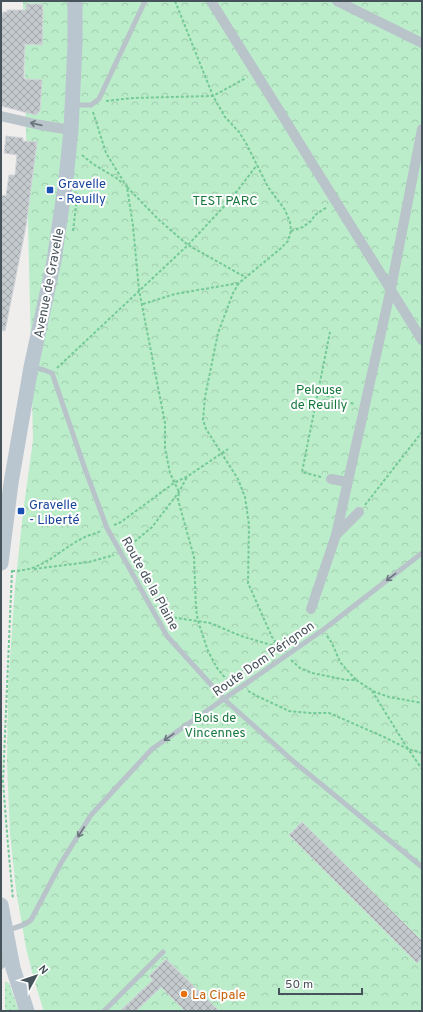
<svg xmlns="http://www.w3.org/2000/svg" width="423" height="1012" font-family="Overpass,sans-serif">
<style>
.park{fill:url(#park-crowns)}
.garden{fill:url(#garden-dots)}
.building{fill:url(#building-cross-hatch);stroke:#d1d4d9}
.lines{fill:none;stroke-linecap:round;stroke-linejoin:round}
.path{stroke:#74ca97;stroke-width:2;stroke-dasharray:3 2;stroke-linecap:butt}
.lane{stroke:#b9c3ca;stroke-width:5}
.street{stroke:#b9c3ca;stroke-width:10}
.secondary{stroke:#b9c6cf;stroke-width:15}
.oneway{stroke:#68757c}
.transit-dot{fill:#1a4fb4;stroke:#fff;stroke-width:1.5}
.food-dot{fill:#e8710a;stroke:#fff;stroke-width:1.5}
.labels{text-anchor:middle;stroke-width:4;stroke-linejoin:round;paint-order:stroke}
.transit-label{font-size:13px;fill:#164399;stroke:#fff;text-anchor:start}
.park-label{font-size:13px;fill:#18793f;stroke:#fff}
.street-label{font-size:13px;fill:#46535a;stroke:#fff}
.food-label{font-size:13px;fill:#c56008;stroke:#fff;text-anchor:start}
</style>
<defs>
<pattern id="park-crowns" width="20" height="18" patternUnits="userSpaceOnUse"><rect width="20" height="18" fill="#bbedca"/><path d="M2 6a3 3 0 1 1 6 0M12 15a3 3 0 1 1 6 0" fill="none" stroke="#a2cdb0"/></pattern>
<pattern id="garden-dots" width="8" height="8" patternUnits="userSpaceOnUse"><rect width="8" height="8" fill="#bbedca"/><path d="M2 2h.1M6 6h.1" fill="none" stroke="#a2cdb0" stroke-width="1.8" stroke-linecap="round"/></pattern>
<pattern id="building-cross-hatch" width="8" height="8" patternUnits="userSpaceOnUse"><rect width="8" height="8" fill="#c4c9cd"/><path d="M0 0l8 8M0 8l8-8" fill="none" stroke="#a1a6a9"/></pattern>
</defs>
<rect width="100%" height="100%" fill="#f0eded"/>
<path class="park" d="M23,1H422V1011H44L43,1009L33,976L26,948L16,890L10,834L7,762L8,688L15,587L23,513L33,440Z"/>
<path class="garden" d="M5,982L9,983L19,1011H5Z"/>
<path class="building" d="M26,4H42L43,12L42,45L25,44L24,66V79L42,80L40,111L36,115L1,106V15H2L3,12H7V10H26Z
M6,136L23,138V141L37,142L26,226L5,331L1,330V195L6,196L9,175H15L17,155L4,153Z
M302,822L422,941V958L417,963L289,835Z
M166,959L219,1011H185L161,987L136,1011H120L153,980L149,976Z"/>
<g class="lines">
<path class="path" d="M175,1L213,96L225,117L239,132L247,145L268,187L285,210L290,222L291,231L288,241L280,249L239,283L233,293L218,333L205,397L203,420L206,429L238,479L245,497L249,525L248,583L272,637L281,650
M106,101L133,98L213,96L246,78
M93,112L106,153L127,187L133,226L139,290L165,423V448L170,473L179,492L178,499L180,507L194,557L196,609L198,621L208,651L217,668L231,685
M82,155L93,164L118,179L123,184
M127,187L159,220L188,245L245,277
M73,231L77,198
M291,231L303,227L311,221L315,215L327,207
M143,304L175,294L239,283
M57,368L188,245L231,199L257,165
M317,393L354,404
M321,477L302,472L330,332
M365,505L422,432
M114,525L121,522L174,483L188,476L228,449
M127,548L152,527L179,492L187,477
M34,569L89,562L114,555
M12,570L3,782L8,845L13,899
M12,571C44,571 57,551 83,538C88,535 95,534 101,531
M164,616L210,623L241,636L278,647
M327,636L332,643L340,662L356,680
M291,660L300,668L312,673L347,680H356L375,692L389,697L422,703
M248,691L257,696L289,711L310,713H329L382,736L408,749L422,769
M372,691L408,749L422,753"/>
<path class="lane" d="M73,105H91L99,99L145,1
M32,367L44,370L52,373L85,469L107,528L167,636L224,699L293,761L422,867
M7,930C16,928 24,926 31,920L61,863L91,815L152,749L323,630L422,553
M104,1011L163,952"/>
<path class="street" d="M211,1L422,340
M337,1L422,43
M1,116L40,125L71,130
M331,479L348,482
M336,535L359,512
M311,609L336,535L391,288L422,129
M1,964L4,940"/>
<path class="secondary" d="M1,563L11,483L31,367L54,261L66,179L71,130L75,45V1
M1,905L13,968L27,1011"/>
</g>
<defs><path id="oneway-shaft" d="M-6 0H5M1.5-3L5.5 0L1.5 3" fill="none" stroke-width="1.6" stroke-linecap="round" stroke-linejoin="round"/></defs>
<g class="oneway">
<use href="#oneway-shaft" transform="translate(36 124) rotate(-167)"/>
<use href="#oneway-shaft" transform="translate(391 577) rotate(142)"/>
<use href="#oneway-shaft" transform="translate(169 737) rotate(145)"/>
<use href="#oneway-shaft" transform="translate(81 832) rotate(122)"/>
</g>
<g class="transit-dot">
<rect x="46" y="186" width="8" height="8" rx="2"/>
<rect x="17" y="507" width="8" height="8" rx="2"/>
</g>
<circle class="food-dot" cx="184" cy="994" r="4"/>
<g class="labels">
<g class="transit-label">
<text x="58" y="188">Gravelle<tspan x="58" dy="15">- Reuilly</tspan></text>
<text x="29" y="509">Gravelle<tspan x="29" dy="15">- Liberté</tspan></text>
</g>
<g class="park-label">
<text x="225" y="205">TEST PARC</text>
<text x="319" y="394">Pelouse<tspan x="319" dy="15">de Reuilly</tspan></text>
<text x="215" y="722">Bois de<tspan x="215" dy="15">Vincennes</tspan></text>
</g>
<g class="street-label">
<text transform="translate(48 283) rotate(-79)" y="5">Avenue de Gravelle</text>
<text transform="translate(151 583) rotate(61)" y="5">Route de la Plaine</text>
<text transform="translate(263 658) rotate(-35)" y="5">Route Dom Pérignon</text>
</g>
<g class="food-label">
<text x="192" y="999">La Cipale</text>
</g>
</g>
<rect width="423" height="1012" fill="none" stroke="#46535a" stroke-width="4"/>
<g transform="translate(36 976) rotate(50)" stroke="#ffffff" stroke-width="3" paint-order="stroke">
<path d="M0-3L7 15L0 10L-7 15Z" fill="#46535a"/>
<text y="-6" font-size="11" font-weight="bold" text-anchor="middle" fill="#46535a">N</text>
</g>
<path d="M279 988v6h83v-6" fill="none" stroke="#46535a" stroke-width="2"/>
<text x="285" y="988" font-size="12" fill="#46535a" stroke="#ffffff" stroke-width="3" paint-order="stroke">50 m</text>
</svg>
